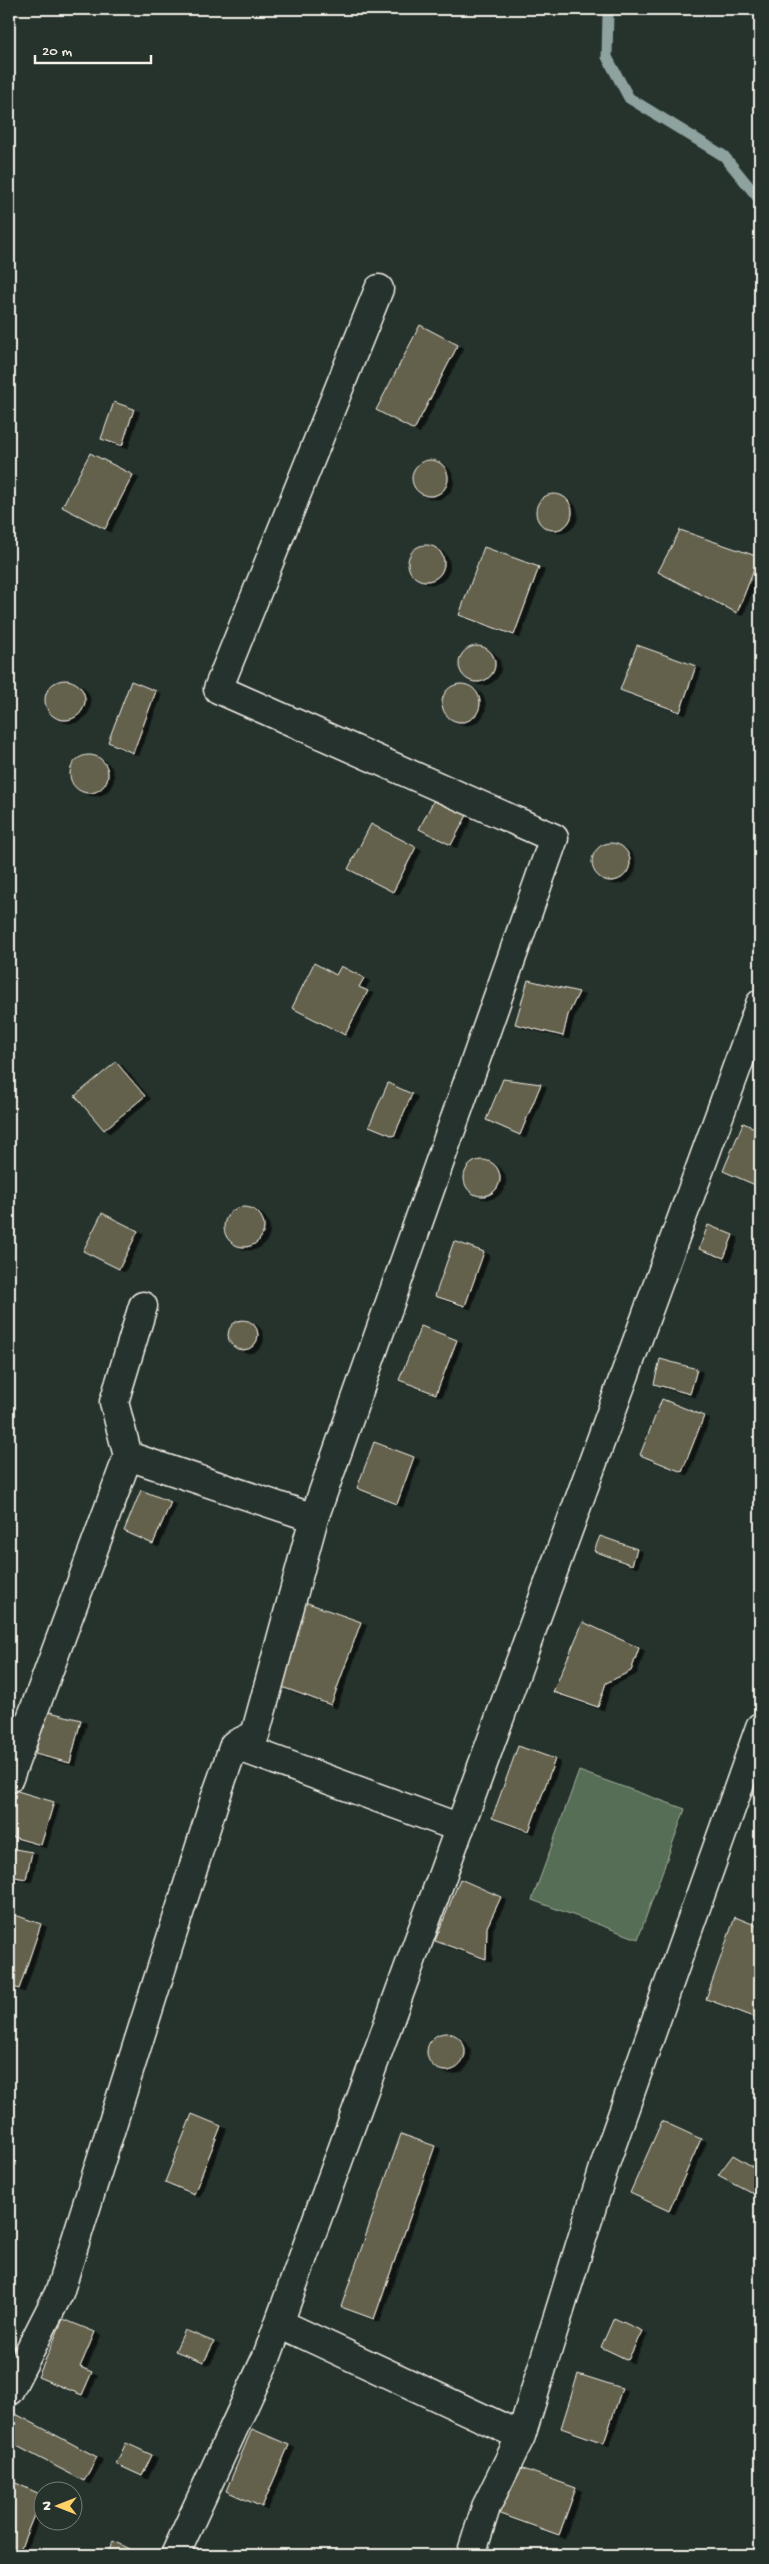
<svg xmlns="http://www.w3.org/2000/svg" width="769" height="2564" font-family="'Gochi Hand',sans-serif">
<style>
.green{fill:#556e54;stroke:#a4b09e}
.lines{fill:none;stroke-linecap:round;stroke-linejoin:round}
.stream{stroke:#8ea29f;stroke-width:11}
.building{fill:#63604c;stroke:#f4f1e8;filter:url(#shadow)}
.minor-casing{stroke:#f4f1e8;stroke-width:31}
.minor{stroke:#26332d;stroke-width:28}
</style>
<defs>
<filter id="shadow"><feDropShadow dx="5.5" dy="3" stdDeviation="0" flood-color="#0009"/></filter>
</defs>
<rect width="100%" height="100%" fill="#26332d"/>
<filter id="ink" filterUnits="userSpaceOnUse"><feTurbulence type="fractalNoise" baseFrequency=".02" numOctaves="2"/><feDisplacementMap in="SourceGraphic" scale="10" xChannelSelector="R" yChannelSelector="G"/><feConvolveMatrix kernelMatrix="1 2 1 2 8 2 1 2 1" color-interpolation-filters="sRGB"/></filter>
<g filter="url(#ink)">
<path class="green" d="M579,1771L685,1809L638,1939L532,1900Z"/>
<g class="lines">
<path class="stream" d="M606,9L608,13L607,57L629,98L724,156L760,200"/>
</g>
<path class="building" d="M420,325L458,345L414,430L376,410Z
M114,402L134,409L122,446L101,439Z
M90,453L133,475L105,529L62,507Z
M412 478a18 18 0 1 1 36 0a18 18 0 1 1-36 0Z
M536 512a18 18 0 1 1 36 0a18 18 0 1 1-36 0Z
M680,530L759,557L737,613L658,572Z
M408 563a18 18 0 1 1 36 0a18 18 0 1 1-36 0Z
M484,547L539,567L514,635L459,615Z
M637,645L696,666L680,712L620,690Z
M459 664a18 18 0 1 1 36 0a18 18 0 1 1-36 0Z
M45 700a20 20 0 1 1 40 0a20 20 0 1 1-40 0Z
M131,681L156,691L133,753L108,742Z
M442 703a19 19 0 1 1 38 0a19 19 0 1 1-38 0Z
M70 774a19 19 0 1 1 38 0a19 19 0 1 1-38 0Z
M435,798L467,815L451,845L419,829Z
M371,824L416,847L393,892L348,869Z
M592 862a19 19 0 1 1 38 0a19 19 0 1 1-38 0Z
M314,963L336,975L341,966L364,978L359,987L368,991L345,1035L292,1008Z
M528,980L579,992L568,1015L563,1036L515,1024Z
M116,1062L145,1096L104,1130L75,1096Z
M503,1079L541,1084L520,1135L486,1120Z
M388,1083L412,1094L394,1136L369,1126Z
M743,1123L760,1130V1187L723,1171Z
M464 1178a18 18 0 1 1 36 0a18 18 0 1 1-36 0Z
M224 1227a20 20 0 1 1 40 0a20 20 0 1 1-40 0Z
M102,1213L138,1231L119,1269L83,1251Z
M708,1225L733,1235L724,1258L699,1249Z
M454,1241L484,1252L465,1306L435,1296Z
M228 1335a15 15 0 1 1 30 0a15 15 0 1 1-30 0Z
M421,1326L457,1340L436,1394L399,1380Z
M660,1359L697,1369L690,1394L654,1384Z
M662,1399L704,1416L682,1472L640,1455Z
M374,1442L414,1457L397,1504L357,1488Z
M141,1490L171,1502L153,1544L124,1531Z
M600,1536L637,1549L632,1565L594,1551Z
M302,1601L361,1622L331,1705L271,1683Z
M583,1622L639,1648L631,1671L606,1683L598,1707L553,1692Z
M46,1711L81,1720L70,1763L35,1754Z
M518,1746L555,1759L529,1831L492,1818Z
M14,1790L54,1802L41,1845L9,1836V1805Z
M9,1848L32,1852L26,1879L9,1876Z
M460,1879L501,1897L487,1927L486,1959L435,1941Z
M9,1913L41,1924L19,1989L9,1985Z
M735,1917L760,1927V2008L757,2018L706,1999Z
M427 2052a19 19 0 1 1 38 0a19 19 0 1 1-38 0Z
M192,2114L221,2126L194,2194L165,2182Z
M662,2121L701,2139L669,2211L630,2193Z
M401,2134L435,2146L374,2319L341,2307Z
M733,2155L760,2171V2197L718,2175Z
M614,2318L642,2331L628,2360L601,2347Z
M63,2319L95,2332L80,2367L92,2372L82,2395L38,2377Z
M185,2330L214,2342L204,2362L175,2351Z
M578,2374L622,2388L604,2443L561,2428Z
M12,2412L97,2457L84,2481L9,2442V2417Z
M252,2429L289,2445L262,2507L226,2491Z
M126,2443L152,2455L142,2476L116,2464Z
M515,2466L576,2488L559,2535L498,2513Z
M9,2480L42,2495L18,2555L9,2553Z
M113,2541L133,2551L130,2555H107Z"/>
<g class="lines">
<g class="minor-casing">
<path id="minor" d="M143,1306L114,1402L128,1456L314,1518
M234,1745L460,1828
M9,1778L128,1456
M279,2323L521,2436
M9,2391L59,2293L215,1799L234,1745L255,1735L314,1518L554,838L218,689L379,289
M175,2555L267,2356L760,1004
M471,2555L486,2507L521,2436L607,2158L760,1727"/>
</g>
<use href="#minor" class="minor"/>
</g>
</g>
<rect width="769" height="2564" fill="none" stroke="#26332d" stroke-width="30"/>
<rect x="15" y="15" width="739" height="2534" fill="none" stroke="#f4f1e8" stroke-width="2" filter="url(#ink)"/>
<g transform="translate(58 2506) rotate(270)"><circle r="24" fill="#26332d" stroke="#787f78"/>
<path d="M0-4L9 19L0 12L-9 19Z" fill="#ffd166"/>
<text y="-8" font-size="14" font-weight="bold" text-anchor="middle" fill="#f4f1e8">N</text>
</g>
<path d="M35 55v8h116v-8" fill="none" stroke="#f4f1e8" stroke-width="2.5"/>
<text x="42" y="55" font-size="15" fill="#f4f1e8" stroke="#26332d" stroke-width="4" paint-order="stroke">20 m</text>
</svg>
